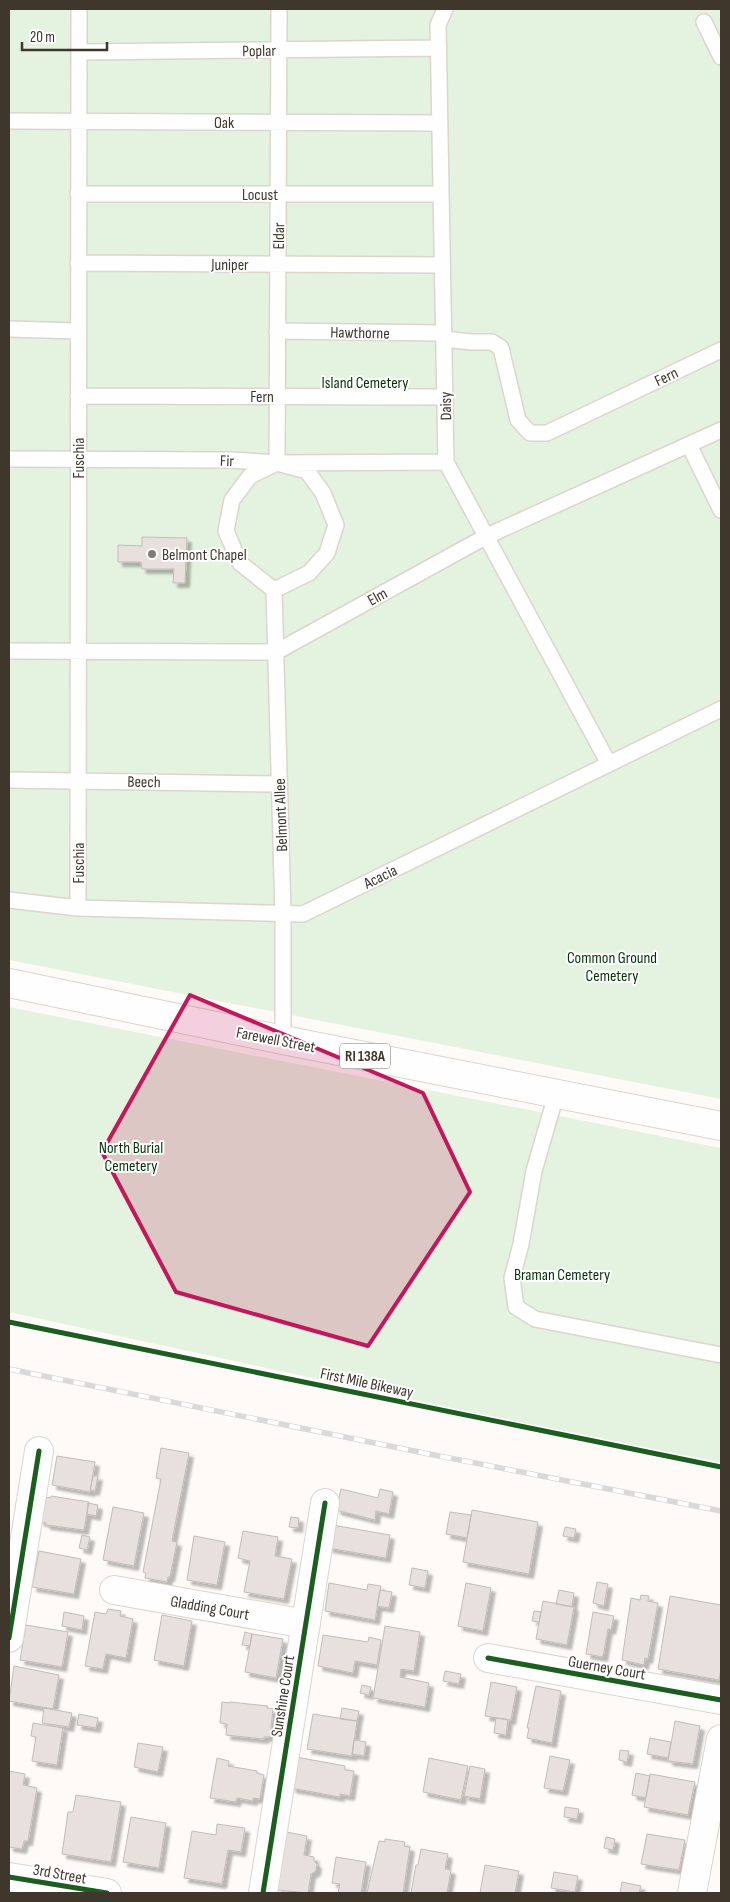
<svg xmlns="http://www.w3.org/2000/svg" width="730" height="1902" font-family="'Sofia Sans Condensed',sans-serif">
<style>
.green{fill:#e4f3e0}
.building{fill:#e8e0dd;stroke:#c3bbb8;filter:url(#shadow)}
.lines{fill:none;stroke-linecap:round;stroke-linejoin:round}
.lane-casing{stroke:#dbd5ce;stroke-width:18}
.street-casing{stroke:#dbd5ce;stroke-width:30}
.secondary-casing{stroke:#dbd5ce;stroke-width:30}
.primary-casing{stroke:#dbd5ce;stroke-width:30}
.lane{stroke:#fffefe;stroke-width:15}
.street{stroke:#fffefe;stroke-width:28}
.secondary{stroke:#fffefe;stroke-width:28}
.primary{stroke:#fffefe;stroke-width:28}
.rail-casing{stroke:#dad9d8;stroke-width:5.5}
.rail{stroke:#fff;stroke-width:4;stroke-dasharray:11;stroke-linecap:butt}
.cycleway-casing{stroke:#fff;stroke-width:8}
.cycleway{stroke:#1b5e20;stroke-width:5}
.marked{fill:#c2185b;fill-opacity:0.2;stroke:#c2185b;stroke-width:4;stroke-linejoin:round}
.poi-dot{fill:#827b73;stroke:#fff;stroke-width:2}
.labels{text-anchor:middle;stroke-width:4;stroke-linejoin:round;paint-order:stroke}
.shield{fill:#fff;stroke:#79726b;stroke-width:1}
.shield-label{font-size:15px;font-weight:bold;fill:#3f362c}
.street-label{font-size:16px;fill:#3f362c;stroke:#fff}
.park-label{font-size:16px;fill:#053308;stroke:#fff}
.poi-label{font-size:16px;fill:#3f362c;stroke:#fff;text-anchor:start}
</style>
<defs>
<filter id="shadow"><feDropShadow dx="4.5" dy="4.5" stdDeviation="1" flood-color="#0004"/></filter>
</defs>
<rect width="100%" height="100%" fill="#fdfaf7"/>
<path class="green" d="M9,9H721V1099L9,960Z
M9,1007L721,1148V1467L9,1312Z"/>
<path class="building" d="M142,537L187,538L185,583H173L174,569H142L141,562H118V545L142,546Z
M161,1448L189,1453L172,1541L177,1542L170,1577H168L167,1582L145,1578L146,1573L143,1572L161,1479L156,1478Z
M57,1456L95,1462L90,1492L52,1485Z
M93,1476H98L95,1491L90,1490Z
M341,1489L378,1498L380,1489L393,1492L389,1514L376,1511L375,1520L336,1510Z
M51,1496L89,1502L84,1530L46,1525V1523L39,1521L44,1497L51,1498Z
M88,1503L98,1505L96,1516L87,1514Z
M113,1507L144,1513L134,1566L103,1560Z
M472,1510L538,1522L529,1574L463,1562Z
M450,1512L471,1515L467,1538L446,1534Z
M291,1517L299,1518L298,1528L289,1527Z
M332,1525L390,1535L386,1558L328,1548Z
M565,1527L576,1529L574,1538L563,1536Z
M243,1531L278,1537L275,1556L292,1559L284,1599L244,1592L250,1561L238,1558Z
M82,1535L90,1537L87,1550L79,1548Z
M194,1536L225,1542L217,1585L187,1580Z
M39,1551L81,1559L74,1594L32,1587Z
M412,1568L428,1571L425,1588L409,1585Z
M597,1582L608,1584L604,1606L593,1603Z
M329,1583L367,1590L368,1584L381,1586L375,1620L325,1611Z
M466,1583L491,1588L483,1631L458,1626Z
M380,1590L392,1592L389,1608L377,1606Z
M559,1590L574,1593L572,1607L556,1604Z
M641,1595L649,1596L648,1601L658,1603L648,1659L645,1658L644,1665L622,1660L631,1598L640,1600Z
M670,1596L721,1605V1669L719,1680L658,1669Z
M543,1601L574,1607L567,1645L536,1639Z
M108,1609L121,1611L120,1616L133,1619L126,1658L106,1654L103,1669L85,1666L95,1612L106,1614Z
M534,1611L541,1612L539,1622L532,1621Z
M64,1612L84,1616L82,1630L62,1626Z
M593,1612L614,1616L611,1630L608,1629L603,1657L586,1654Z
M162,1615L192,1621L184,1666L154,1660Z
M26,1625L68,1632L62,1667L20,1660Z
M385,1626L420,1632L414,1671L401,1669L400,1677L429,1683L425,1707L373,1698Z
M245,1632L252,1634L250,1646L242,1645Z
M252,1634L283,1639L276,1678L245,1672Z
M323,1635L368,1642L369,1637L381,1640L377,1665L355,1661L353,1673L318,1666Z
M14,1666L59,1675L53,1709L9,1701Z
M445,1671L461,1674L459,1684L443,1681Z
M491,1682L517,1687L511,1720L485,1716Z
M362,1685L371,1687L369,1695L360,1693Z
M536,1686L561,1691L552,1743L527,1738L529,1728H527Z
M222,1702L230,1703V1702L268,1706L267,1708L273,1709L270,1737H264V1739L226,1735L227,1724L220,1723Z
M44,1708L72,1713L69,1727L42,1723Z
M342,1708L359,1711L357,1721L340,1719Z
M79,1714L98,1718L96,1728L77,1725Z
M313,1714L357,1721L352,1756L307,1749Z
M496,1718L508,1720L506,1735L494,1733Z
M675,1721L700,1726L693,1764L668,1761Z
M33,1723L63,1728L57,1765L32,1761L36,1737L31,1736Z
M650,1738L671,1742L668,1758L647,1754Z
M354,1740L366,1742L364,1756L352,1754Z
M138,1743L163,1747L158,1772L134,1767Z
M620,1750L629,1751L627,1762L619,1760Z
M550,1756L570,1760L563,1791L544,1788Z
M296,1757L345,1766V1770L354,1771L350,1796L340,1794V1797L291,1788Z
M217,1758L229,1761L228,1766L257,1771V1773L264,1775L260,1799L253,1798V1801L237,1798L236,1802L210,1798Z
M429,1758L468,1766L461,1800L423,1792Z
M470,1766L485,1769L480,1799L464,1796Z
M9,1771L25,1774L23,1785L37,1788L28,1841H24L22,1849L9,1847Z
M636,1773L650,1776L646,1798L632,1795Z
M650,1774L695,1782L688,1815L644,1807Z
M76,1795L121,1802L111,1862L62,1854L68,1812H73Z
M565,1807L579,1809L577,1819L564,1817Z
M131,1817L166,1823L159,1868L123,1862Z
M217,1824L245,1828L241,1852L228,1850L222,1884L184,1878L192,1831L216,1835Z
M286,1832L307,1836L304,1855L314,1857V1861L317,1864L316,1871L311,1874L308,1893L277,1890Z
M647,1834L685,1840L679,1870L641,1864Z
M606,1837L615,1839L613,1850L604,1848Z
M385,1839L405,1842L404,1846L410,1847L403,1893H367L379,1841L385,1842Z
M421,1849L448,1854L445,1869L451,1870L447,1893H411L416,1865H418Z
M336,1857L366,1862L361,1893H338L340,1884L332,1883Z
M485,1865L519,1871L515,1893H480Z
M554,1872L578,1876L575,1892L551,1888Z
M622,1882L641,1886L639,1893H620Z"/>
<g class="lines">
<g class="lane-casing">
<path id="lane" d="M445,9L438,25L446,462L609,764
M704,22L721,57
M79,52L439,48
M9,121L440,123
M78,194H441
M78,263L442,265
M9,329L78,331
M277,331L443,333
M444,339L471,342H492L501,348L518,420L530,433H547L721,350
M78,396L445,397
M689,445L721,510
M9,459L231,460L277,463L446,462
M277,463L279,9
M277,463L307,471L323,493L336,525L327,553L309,573L274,590L240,563L226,531L232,500L250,476Z
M274,590L283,914V1040
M9,651L276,652L487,536L721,430
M9,780L279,784
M9,900L78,908L303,914L721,709
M78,908L79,9
M556,1095L534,1171L521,1244L512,1278L516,1307L535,1319L721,1355"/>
</g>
<g class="street-casing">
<path id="street" d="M114,1590L306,1624
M9,1638L39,1451
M488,1658L721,1700
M263,1893L325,1503
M692,1893L721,1739"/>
</g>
<g class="secondary-casing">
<path id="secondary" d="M9,1877L107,1893"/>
</g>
<g class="primary-casing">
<path id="primary" d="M9,983L283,1040L721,1126"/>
</g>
<use href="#lane" class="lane"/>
<use href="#street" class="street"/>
<use href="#secondary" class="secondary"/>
<use href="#primary" class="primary"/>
<g class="rail-casing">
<path id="rail" d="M9,1369L429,1454L721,1511"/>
</g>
<use href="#rail" class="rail"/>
<g class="cycleway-casing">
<path id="cycleway" d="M9,1322L721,1467
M9,1638L39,1451
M488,1658L721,1700
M9,1877L107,1893
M263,1893L325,1503"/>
</g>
<use href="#cycleway" class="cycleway"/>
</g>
<path class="marked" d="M190,995L423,1093L470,1192L368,1346L176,1292L102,1152Z"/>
<circle class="poi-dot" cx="152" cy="554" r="5"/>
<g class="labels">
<rect class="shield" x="340" y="1043.5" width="50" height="25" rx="4"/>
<g class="shield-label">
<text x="365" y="1061">RI 138A</text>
</g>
<g class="street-label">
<text transform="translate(259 50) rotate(-1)" y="6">Poplar</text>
<text x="224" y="128">Oak</text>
<text x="260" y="200">Locust</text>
<text transform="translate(278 236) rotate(-89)" y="6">Eldar</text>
<text x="230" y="270">Juniper</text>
<text transform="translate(360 332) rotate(1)" y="6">Hawthorne</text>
<text transform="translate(666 376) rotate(-25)" y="6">Fern</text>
<text x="262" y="402">Fern</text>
<text transform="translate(445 406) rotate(-91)" y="6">Daisy</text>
<text transform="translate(78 458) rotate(-90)" y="6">Fuschia</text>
<text transform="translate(227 460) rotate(2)" y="6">Fir</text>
<text transform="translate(377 596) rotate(-29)" y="6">Elm</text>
<text transform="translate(144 781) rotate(1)" y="6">Beech</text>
<text transform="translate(280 815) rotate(-92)" y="6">Belmont Allee</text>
<text transform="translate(78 863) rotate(-90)" y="6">Fuschia</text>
<text transform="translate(380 876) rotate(-26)" y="6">Acacia</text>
<text transform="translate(276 1039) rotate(11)" y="6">Farewell Street</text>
<text transform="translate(367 1382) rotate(12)" y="6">First Mile Bikeway</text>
<text transform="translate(210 1607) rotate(10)" y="6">Gladding Court</text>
<text transform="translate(607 1667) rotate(10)" y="6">Guerney Court</text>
<text transform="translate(282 1696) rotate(-81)" y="6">Sunshine Court</text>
<text transform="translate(60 1873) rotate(10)" y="6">3rd Street</text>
</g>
<g class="park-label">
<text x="365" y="388">Island Cemetery</text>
<text x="612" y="963">Common Ground<tspan x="612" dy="18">Cemetery</tspan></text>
<text x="131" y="1153">North Burial<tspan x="131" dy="18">Cemetery</tspan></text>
<text x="562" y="1280">Braman Cemetery</text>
</g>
<g class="poi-label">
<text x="162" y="560">Belmont Chapel</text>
</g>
</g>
<rect width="730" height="1902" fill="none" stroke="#3f362c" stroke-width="20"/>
<path d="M22 42v8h85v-8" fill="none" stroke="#3f362c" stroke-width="2.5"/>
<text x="30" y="42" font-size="15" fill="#3f362c" stroke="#ffffff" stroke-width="4" paint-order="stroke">20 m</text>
</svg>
